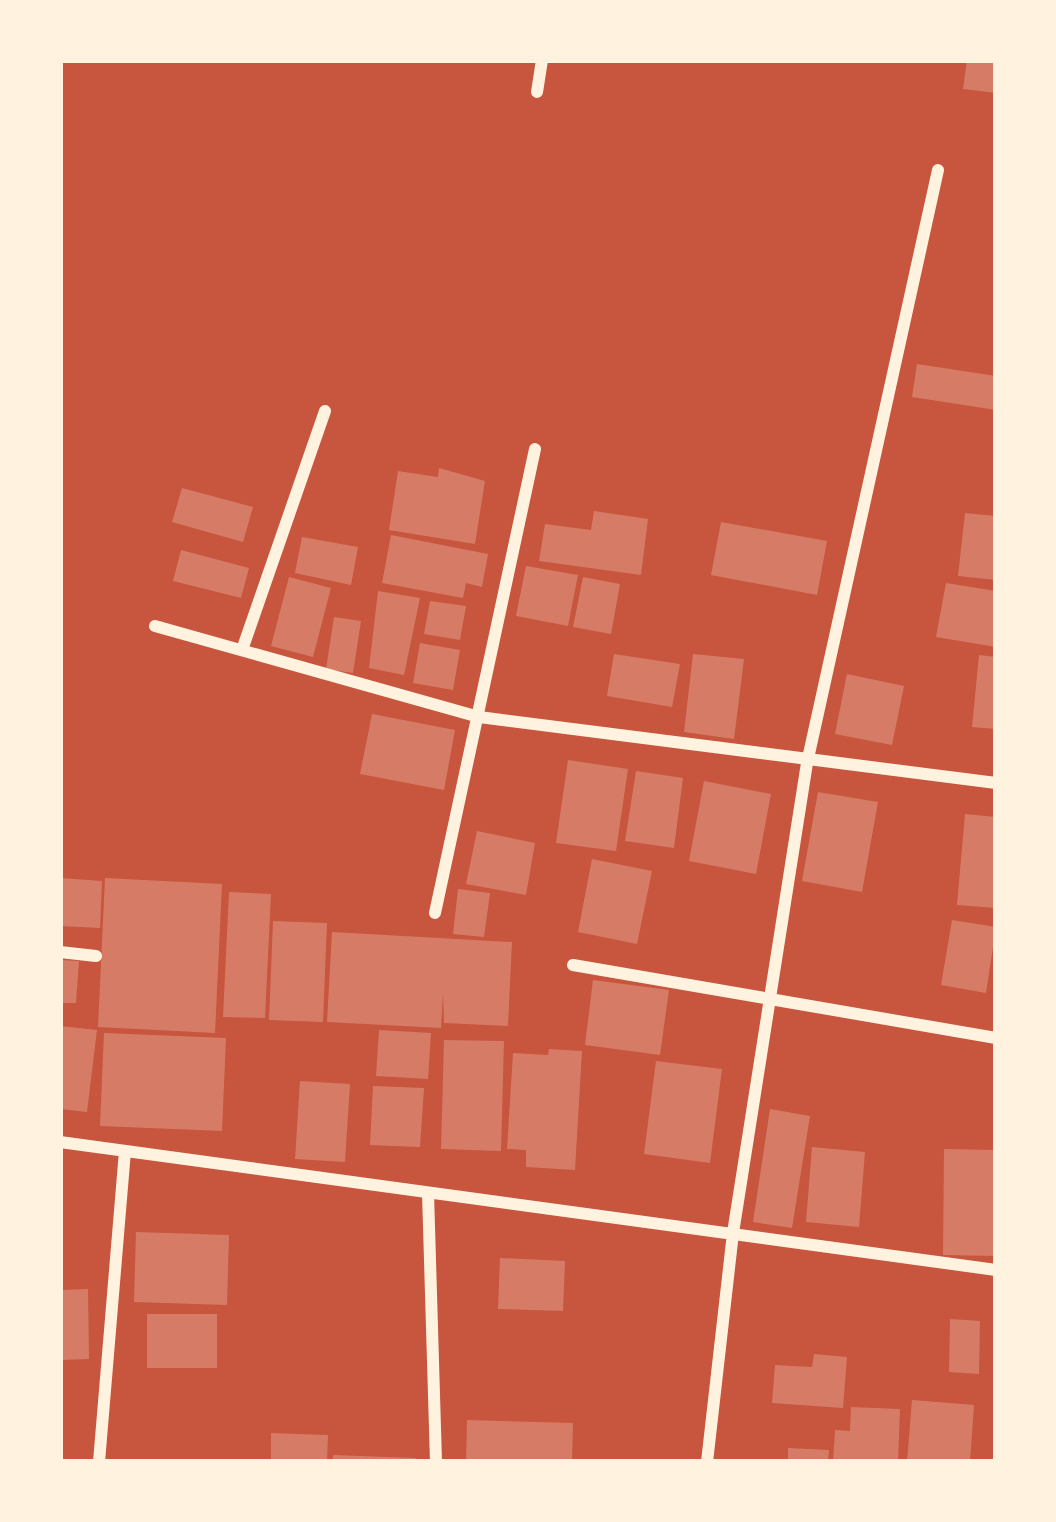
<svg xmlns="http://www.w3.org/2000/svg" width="1056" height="1522" font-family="Figtree,sans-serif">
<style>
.building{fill:#d67c66}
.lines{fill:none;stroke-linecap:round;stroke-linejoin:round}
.minor{stroke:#fff3e0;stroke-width:12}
</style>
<rect width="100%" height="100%" fill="#c8553d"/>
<path class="building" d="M967,60H996V93L963,89Z
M917,364L996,376V410L912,397Z
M439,468L485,481L475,544L389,530L398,471L438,477Z
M182,488L253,507L243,542L172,522Z
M594,511L648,519L641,575L539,561L545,524L591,530Z
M965,513L996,516V580L958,576Z
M721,522L827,541L817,595L711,575Z
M391,535L488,554L482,587L466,583L463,598L382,583Z
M302,537L358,547L351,585L295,573Z
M181,550L249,568L241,598L173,581Z
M526,566L578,575L568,626L516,616Z
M289,577L331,588L313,657L271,646Z
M583,577L620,584L611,634L573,627Z
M946,583L996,591V647L936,637Z
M378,591L420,598L404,675L369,668Z
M430,601L466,606L460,640L424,634Z
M334,617L361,621L353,673L326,669Z
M420,643L460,650L453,690L413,683Z
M614,654L680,664L672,707L607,696Z
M693,654L744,659L734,739L684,732Z
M979,655L996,657V729L972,727Z
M847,674L904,686L892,745L835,734Z
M372,714L455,730L444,790L360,774Z
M568,760L628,769L616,851L556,843Z
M636,771L683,778L674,848L625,841Z
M704,781L771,794L756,874L689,861Z
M818,792L878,802L862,892L802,881Z
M965,814L996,817V908L957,905Z
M477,831L535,843L526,895L466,884Z
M592,859L652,871L637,944L578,932Z
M60,878L102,881L100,928L60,926Z
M105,878L222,884L215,1033L98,1027Z
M458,889L490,893L484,937L453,934Z
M229,892L271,894L265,1018L223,1017Z
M952,920L996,927L986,993L941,985Z
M273,921L327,923L323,1022L269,1020Z
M332,932L512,942L508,1026L444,1023L443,993L441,1028L327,1022Z
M60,960L79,961L76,1003H60Z
M593,980L669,990L660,1055L585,1045Z
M60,1026L97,1030L87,1112L60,1109Z
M379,1030L431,1033L428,1079L376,1076Z
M104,1033L226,1038L222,1131L100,1126Z
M444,1040L504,1041L501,1151L441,1149Z
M549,1049L582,1051L575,1170L526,1167V1150L507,1149L513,1053L548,1055Z
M656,1061L722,1069L710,1163L644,1154Z
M300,1081L350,1084L345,1162L295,1159Z
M373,1086L424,1088L420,1147L370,1145Z
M770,1109L810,1116L792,1228L753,1222Z
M812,1147L865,1152L859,1227L806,1222Z
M944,1149L996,1150V1256L943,1255Z
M136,1232L229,1235L227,1305L134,1302Z
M500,1258L565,1261L563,1311L498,1309Z
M88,1289L89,1359L60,1360V1290Z
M147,1314H217V1368H147Z
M950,1319L980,1321L979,1374L949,1372Z
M814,1354L847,1357L843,1408L772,1403L775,1365L812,1367Z
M912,1400L974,1405L970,1462H907Z
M851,1407L900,1409L898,1462H833L835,1430L850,1431Z
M467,1420L573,1423L572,1462H466Z
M271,1433L328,1435L327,1462H271Z
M788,1448L829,1450L828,1462H788Z
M333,1455L416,1458V1462H333Z"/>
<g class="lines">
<path class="minor" d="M537,92L542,60
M155,626L479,717L996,783
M242,650L325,411
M435,913L535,449
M60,952L96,956
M573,965L996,1038
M60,1142L996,1270
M428,1193L436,1462
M99,1462L125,1151
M707,1462L733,1233L807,763L938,170"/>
</g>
<rect width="1056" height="1522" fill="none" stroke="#fff3e0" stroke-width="126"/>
</svg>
